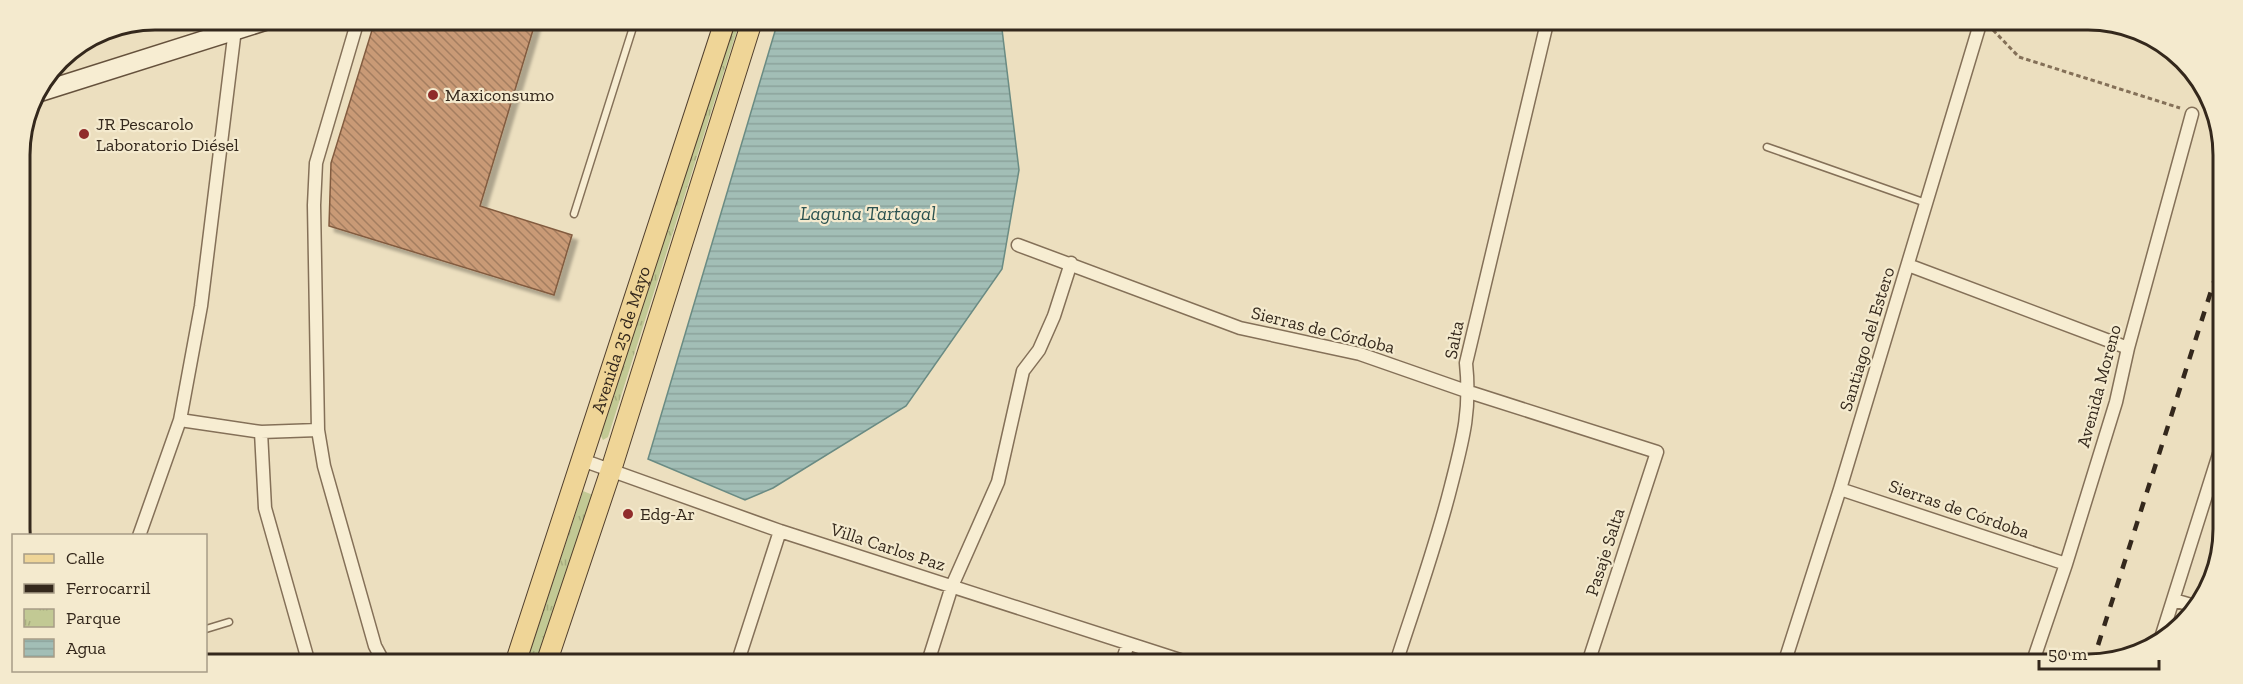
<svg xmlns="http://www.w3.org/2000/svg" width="2243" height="684" font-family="'Zilla Slab',serif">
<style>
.park{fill:url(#park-tufts)}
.water{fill:url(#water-rules);stroke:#6a8b83;stroke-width:1.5}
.building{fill:url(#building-back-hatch);stroke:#825b3f;stroke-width:1.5;filter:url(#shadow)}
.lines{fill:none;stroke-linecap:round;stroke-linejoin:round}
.lane-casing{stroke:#847058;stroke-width:9}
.street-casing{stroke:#847058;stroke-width:15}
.secondary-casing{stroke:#65513c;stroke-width:21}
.primary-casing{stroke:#513f2d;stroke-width:22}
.path{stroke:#847058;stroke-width:3;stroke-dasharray:4.5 3;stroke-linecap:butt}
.lane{stroke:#f7edd2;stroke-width:6}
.street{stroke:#f7edd2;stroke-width:12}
.secondary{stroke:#f7edd2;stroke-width:18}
.primary{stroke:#efd597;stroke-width:20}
.rail{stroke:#34281c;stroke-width:4.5;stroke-dasharray:10 10;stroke-linecap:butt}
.poi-dot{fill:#902c2b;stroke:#f4eace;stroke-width:2}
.labels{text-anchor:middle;stroke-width:4.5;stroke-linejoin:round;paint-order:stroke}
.poi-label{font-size:18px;fill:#34281c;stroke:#f4eace;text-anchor:start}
.street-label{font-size:18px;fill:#34281c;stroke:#f4eace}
.water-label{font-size:20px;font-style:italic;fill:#2c5351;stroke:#f4eace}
.rim{fill:none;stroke:#34281c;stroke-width:3}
</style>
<defs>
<pattern id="park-tufts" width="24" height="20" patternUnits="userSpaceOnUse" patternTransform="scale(1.5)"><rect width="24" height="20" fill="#c2c994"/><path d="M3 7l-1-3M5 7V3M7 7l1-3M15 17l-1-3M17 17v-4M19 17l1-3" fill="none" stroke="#a7ad7f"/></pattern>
<pattern id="water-rules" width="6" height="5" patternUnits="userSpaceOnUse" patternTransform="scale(1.5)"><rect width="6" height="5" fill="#a2beb6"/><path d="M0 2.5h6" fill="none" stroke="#8ca39c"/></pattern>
<pattern id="building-back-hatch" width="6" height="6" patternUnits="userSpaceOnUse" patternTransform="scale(1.5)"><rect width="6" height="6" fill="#c99a76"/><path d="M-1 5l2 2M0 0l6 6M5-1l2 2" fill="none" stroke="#a47e60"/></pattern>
<filter id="shadow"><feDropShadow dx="5.5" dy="5.5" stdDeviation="1.5" flood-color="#0004"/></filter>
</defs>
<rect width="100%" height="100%" fill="#ecdfbf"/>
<path class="park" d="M734,21H740L608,437L603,440L600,434Z
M583,491L593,495L538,661H527Z"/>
<path class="water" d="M778,21H1001L1019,170L1002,269L906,406L773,488L745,500L648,459Z"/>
<path class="building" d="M393,20H536L480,206L572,235L554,295L329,226L331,163L373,27Z"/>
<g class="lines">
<g class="lane-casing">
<path id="lane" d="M1767,147L1926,203
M574,214L635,21
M206,629L229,622"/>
</g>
<g class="street-casing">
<path id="street" d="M358,20L316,163L314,205L318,430L324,466L375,646L383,661
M1018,245L1240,328L1360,354L1469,392L1657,452L1588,663
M1908,265L2128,348
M180,420L261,432L318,430
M261,432L265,508L308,660
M582,460L780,531L1186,662
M1840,489L2066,564
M139,536L180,420L201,306L235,29
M2174,600L2191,605
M2160,641L2219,454
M738,661L780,531
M928,662L952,586L998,482L1023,371L1039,350L1054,316L1071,263
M1122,662L1128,644
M1396,663C1415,604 1436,546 1451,486C1463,439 1471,411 1466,363L1547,23
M1784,664L1840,489L1980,24
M2032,664L2066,564L2116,402L2128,348L2192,114"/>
</g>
<g class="secondary-casing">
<path id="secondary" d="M37,93L268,20"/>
</g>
<g class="primary-casing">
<g id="primary">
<path id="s1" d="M516,661L725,21"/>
<path d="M547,661L611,470L752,21"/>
</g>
</g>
<path class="path" d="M1993,30L2019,57L2180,108"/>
<use href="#lane" class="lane"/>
<use href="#street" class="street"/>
<use href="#secondary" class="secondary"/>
<use href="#primary" class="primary"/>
<path class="rail" d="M2092,664L2220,263"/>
</g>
<g class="poi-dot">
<circle cx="433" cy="95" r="6"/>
<circle cx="84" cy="134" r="6"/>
<circle cx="628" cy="514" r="6"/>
</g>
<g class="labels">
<g class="poi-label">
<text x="445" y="101">Maxiconsumo</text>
<text x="96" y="130">JR Pescarolo<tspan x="96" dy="21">Laboratorio Diésel</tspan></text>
<text x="640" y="520">Edg-Ar</text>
</g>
<g class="street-label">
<text transform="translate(1323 330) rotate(14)" y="6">Sierras de Córdoba</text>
<text transform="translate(1867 339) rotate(-73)" y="6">Santiago del Estero</text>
<text transform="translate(1454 340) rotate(-79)" y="6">Salta</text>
<text dy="6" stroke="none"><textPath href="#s1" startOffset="338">Avenida 25 de Mayo</textPath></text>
<text transform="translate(2099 386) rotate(-75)" y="6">Avenida Moreno</text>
<text transform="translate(1959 509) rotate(19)" y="6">Sierras de Córdoba</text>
<text transform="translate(888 547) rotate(18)" y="6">Villa Carlos Paz</text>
<text transform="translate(1605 552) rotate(-72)" y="6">Pasaje Salta</text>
</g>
<g class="water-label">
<text x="868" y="220">Laguna Tartagal</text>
</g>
</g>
<path d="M0 0H2243V684H0ZM155 30H2088A125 125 0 0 1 2213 155V529A125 125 0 0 1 2088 654H155A125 125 0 0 1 30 529V155A125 125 0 0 1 155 30Z" fill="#f4eace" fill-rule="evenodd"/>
<path class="rim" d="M155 30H2088A125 125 0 0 1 2213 155V529A125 125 0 0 1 2088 654H155A125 125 0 0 1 30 529V155A125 125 0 0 1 155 30Z"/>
<rect x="12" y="534" width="195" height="138" fill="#f4eace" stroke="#a79c87" stroke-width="1.5"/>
<rect x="24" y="554" width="30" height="9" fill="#efd597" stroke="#a79c87" stroke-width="1.5"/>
<text x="66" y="564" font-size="18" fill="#34281c">Calle</text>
<rect x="24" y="584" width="30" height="9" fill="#34281c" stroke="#a79c87" stroke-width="1.5"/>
<text x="66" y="594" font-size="18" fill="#34281c">Ferrocarril</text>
<rect x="24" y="609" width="30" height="18" fill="url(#park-tufts)" stroke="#a79c87" stroke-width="1.5"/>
<text x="66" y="624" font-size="18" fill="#34281c">Parque</text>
<rect x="24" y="639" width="30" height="18" fill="url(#water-rules)" stroke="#a79c87" stroke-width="1.5"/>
<text x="66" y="654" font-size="18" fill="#34281c">Agua</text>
<path d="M2039 660v9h120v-9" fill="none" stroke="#34281c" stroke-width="3"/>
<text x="2048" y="660" font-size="18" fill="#34281c" stroke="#f4eace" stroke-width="4.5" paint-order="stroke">50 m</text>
</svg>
